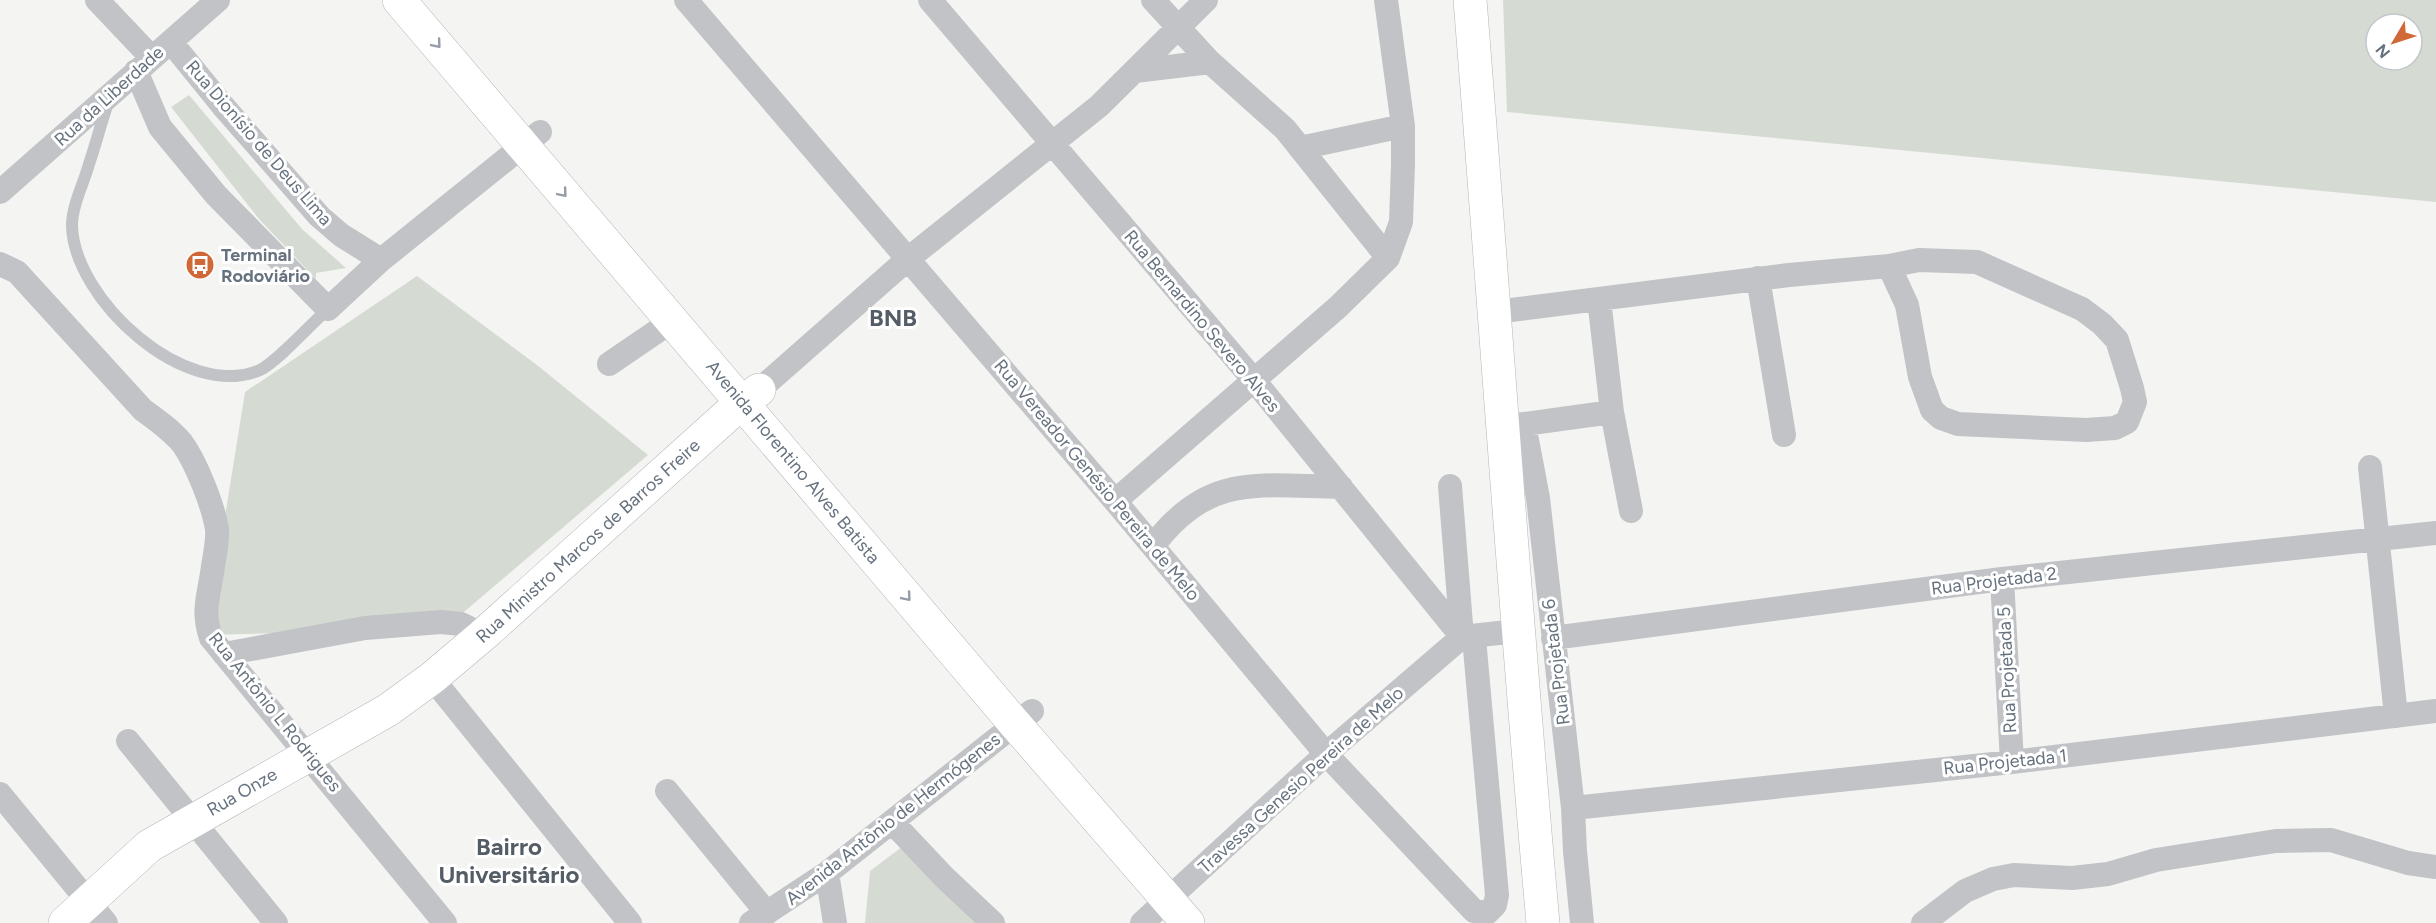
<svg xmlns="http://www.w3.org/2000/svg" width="2436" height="923" font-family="Figtree,sans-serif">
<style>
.green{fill:#d5dbd3;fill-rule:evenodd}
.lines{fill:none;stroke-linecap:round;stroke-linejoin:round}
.secondary-casing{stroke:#b3b7bb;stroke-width:34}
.highway-casing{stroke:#b3b6b9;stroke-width:34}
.lane{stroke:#c1c3c6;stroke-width:12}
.street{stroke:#c1c3c6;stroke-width:24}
.secondary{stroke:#fff;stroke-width:33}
.highway{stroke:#fff;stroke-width:33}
.oneway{stroke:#959ca5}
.labels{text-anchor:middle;stroke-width:6;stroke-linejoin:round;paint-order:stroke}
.street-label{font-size:18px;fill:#67727f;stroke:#fff}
.poi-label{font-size:18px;font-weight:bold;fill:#67727f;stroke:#fff;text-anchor:start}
.district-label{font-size:24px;font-weight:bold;fill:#545c65;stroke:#fff}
</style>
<rect width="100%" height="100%" fill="#f4f5f2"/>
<path class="green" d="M1503,0H2436V202L1507,112ZM2376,24H2412V60H2376Z
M189,95L302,229L346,268L316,273V279L259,219L171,107Z
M417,276L537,365L648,455L444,629L206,635L245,392Z
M903,846L978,923H865L870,871Z"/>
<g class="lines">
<g class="secondary-casing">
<path id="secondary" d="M399,0L1015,724L1188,923
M65,923L149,846L388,710L432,678L483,635L742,402L759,390"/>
</g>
<g class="highway-casing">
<path id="highway" d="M1470,0C1495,308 1515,616 1543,923"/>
</g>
<path class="lane" d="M108,103C101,123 96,144 89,164C84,183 72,205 72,226C74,299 185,402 260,370C277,362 312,323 328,309"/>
<path class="street" d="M97,0L152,58
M686,0L1115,501L1326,754L1474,911L1487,913L1495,905L1497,895L1474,638
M930,0L1253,379L1462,637L1517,631
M1153,0L1210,62L1285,129L1388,258
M171,42L223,106L319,216L341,235L381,260
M136,71L160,127L216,195L328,309L381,260L540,132
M1135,71L1210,62
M1300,148L1403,126
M0,192L218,0
M0,264L17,272L143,410C157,420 171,430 182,443C196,462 213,505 217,529C218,540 215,554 213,566C210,593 201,609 211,638L445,923
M1758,278L1784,435
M1599,299L1612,412L1631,511
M1495,312L1789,275L1889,266L1919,260L1977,262L2082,309L2102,324L2117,340L2132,388L2135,402L2127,422L2115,428L2086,430L1958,424L1941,418L1932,410L1920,377L1907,305L1889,266
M609,364L672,321
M759,390L909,258L1099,106L1206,0
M1524,424L1612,412
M1503,425L1524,424L1538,498L1573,808L1575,851L1582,923
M2370,467L2396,716
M1115,501L1338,307L1388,258L1401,222L1403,164V126L1386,0
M1153,546C1208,472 1259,486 1341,487
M2002,579L2012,762
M1553,638L2002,579L2436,533
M224,654L365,628L441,622L461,624L483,635
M432,678L630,923
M128,741L276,923
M667,791L767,913
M0,794L106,923
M1573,808L2012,762L2436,711
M893,823L944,877L993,923
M827,873L835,923
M751,923L827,873L1032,711
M1142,923L1326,754L1462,637L1450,486
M1923,923L1965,891L1993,879L2014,875L2072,878L2108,874L2156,860L2276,841L2331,840L2408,863L2436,867"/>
<use href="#secondary" class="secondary"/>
<use href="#highway" class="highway"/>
</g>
<defs><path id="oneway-chevron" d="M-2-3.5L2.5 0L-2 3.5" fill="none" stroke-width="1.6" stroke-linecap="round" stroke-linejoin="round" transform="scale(1.5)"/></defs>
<g class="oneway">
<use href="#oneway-chevron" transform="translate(437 44) rotate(50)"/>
<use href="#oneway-chevron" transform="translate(563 193) rotate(50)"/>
<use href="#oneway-chevron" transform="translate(907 597) rotate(50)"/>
</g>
<defs>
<g id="bus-disc" transform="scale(1.5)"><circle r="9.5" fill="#cf6a38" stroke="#fff"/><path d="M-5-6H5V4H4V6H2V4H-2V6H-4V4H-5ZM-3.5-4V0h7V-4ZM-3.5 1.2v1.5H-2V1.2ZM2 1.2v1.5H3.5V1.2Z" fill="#fff"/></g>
</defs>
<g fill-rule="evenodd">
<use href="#bus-disc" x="200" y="265"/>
</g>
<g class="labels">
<g class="street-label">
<text transform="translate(109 96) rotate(-42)" y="6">Rua da Liberdade</text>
<text transform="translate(259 143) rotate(49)" y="6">Rua Dionísio de Deus Lima</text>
<text transform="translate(1202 321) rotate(50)" y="6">Rua Bernardino Severo Alves</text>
<text transform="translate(793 462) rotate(50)" y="6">Avenida Florentino Alves Batista</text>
<text transform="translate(1097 480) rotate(50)" y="6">Rua Vereador Genésio Pereira de Melo</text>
<text transform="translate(588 541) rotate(-42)" y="6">Rua Ministro Marcos de Barros Freire</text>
<text transform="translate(1994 581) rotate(-7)" y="6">Rua Projetada 2</text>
<text transform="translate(1556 662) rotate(-97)" y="6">Rua Projetada 6</text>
<text transform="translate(2007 670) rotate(-93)" y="6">Rua Projetada 5</text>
<text transform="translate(275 712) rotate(51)" y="6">Rua Antônio L Rodrigues</text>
<text transform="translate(2005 762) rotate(-6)" y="6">Rua Projetada 1</text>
<text transform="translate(1301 780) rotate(-42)" y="6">Travessa Genesio Pereira de Melo</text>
<text transform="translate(242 792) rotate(-30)" y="6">Rua Onze</text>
<text transform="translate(893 819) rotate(-38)" y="6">Avenida Antônio de Hermógenes</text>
</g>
<g class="poi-label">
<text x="221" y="261">Terminal<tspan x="221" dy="21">Rodoviário</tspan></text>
</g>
<g class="district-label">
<text x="893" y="326">BNB</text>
<text x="509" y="855">Bairro<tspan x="509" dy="28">Universitário</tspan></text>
</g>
</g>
<g transform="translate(2394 42) rotate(231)"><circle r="28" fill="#ffffff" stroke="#c2c7cc" stroke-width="1.5"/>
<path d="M0-4.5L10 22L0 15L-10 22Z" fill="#cf6a38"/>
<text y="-9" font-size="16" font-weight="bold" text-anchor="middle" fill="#67727f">N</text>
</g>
</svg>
